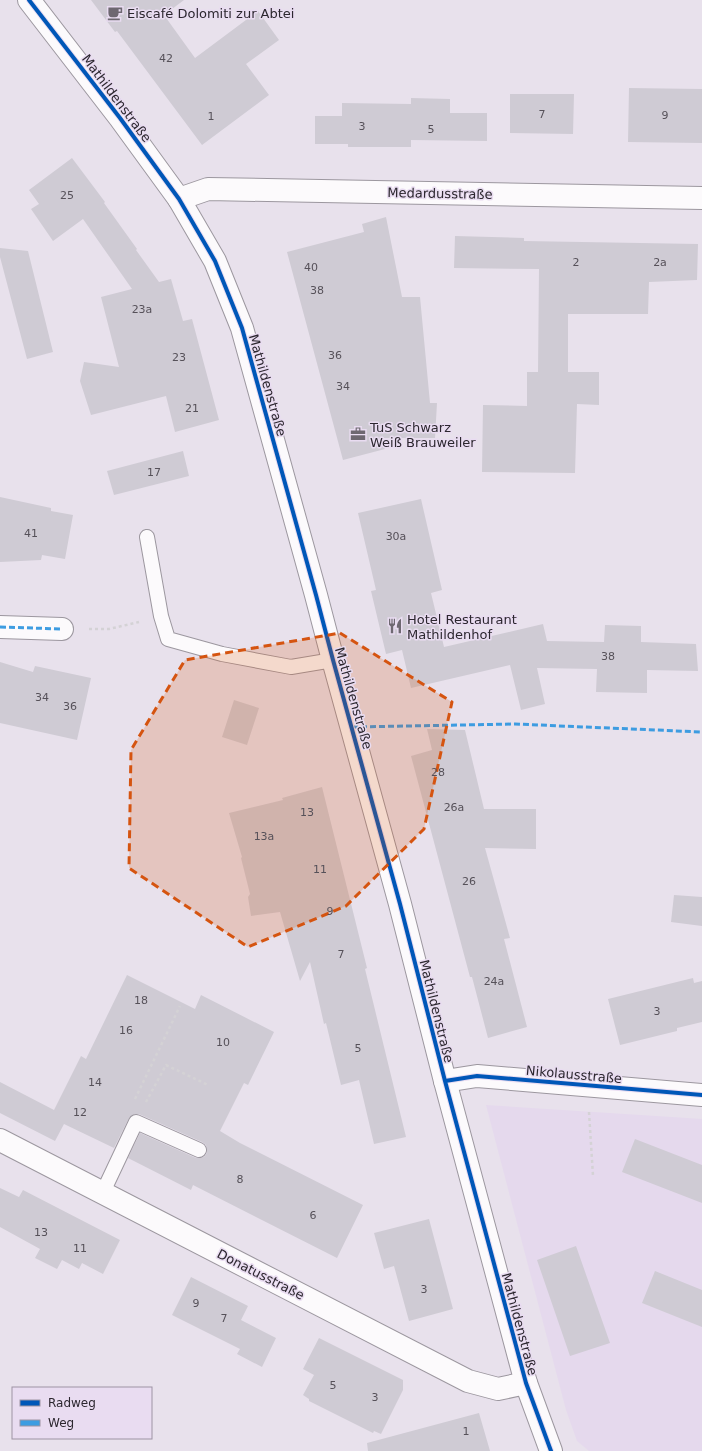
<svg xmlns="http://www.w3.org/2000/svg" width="702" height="1451" font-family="'DejaVu Sans',sans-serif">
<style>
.built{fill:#e5d9ed}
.building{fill:#cfcbd4}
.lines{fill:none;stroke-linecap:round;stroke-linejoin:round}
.lane-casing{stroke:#9c979f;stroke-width:16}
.street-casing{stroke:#9c979f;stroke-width:24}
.secondary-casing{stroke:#9c979f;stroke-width:24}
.path{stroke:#d4d2d5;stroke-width:2.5;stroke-dasharray:3 3;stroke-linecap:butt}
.lane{stroke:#fcfafc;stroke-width:14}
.street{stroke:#fcfafc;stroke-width:22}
.secondary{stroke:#fcfafc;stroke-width:22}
.quiet{stroke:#3d9ce1;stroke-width:3;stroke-dasharray:6 3;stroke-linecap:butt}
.cycleway-casing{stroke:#e9dcf1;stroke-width:6}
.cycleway{stroke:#0057b8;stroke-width:4}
.marked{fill:#d55410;fill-opacity:0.2;stroke:#d55410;stroke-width:3;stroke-dasharray:8 5;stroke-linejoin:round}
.labels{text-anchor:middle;stroke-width:3;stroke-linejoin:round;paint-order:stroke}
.number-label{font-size:11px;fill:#565159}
.poi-label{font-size:13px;fill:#2c272f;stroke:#e9dcf1;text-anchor:start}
.street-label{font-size:13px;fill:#2c272f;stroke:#e9dcf1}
</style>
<rect width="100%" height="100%" fill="#e8e1ec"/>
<path class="built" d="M486,1105L702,1119V1451H589L577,1441L566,1410Z"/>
<path class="building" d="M91,0H184L164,15L195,58L258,11L279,40L246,64L269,95L202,145L117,31L115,32Z
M629,88L702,89V143L628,142Z
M510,94H574L573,134L510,133Z
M411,98L450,99V113H487V141L411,140V147H348V144H315V116H342V103L411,104Z
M72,158L105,202L104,203L137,249L136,250L159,282L171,279L183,321L192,319L219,420L175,432L166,396L91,415L80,381L84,362L119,367L101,297L132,289L83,219L53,241L31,209L39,204L29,190Z
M386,217L402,297H420L430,403H437L435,438H382L385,449L343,460L287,252L364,232L362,224Z
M455,236L524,238V241L698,244L697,280L649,282L648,314H568V372H599V405L577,404L575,473L482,472L483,405L527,406V372H538L539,269L454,268Z
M0,248L28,251L53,352L27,359L0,257Z
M183,451L189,476L114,495L107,471Z
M0,497L51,508V511L73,515L65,559L42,555L41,560L0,562Z
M421,499L442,590L431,593L444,647L543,624L547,641L604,642L605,625L641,626V642L696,644L698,671L647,670V693L596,692L597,669L537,668L545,704L521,710L510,665L411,688L402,650L386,654L371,591L376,590L358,513Z
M0,662L33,672L35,666L91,678L77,740L0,723Z
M234,700L259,708L247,745L222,737Z
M427,729L465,730L484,809H536V849L485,848L510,938L504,939L527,1027L488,1038L472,977H470L411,756L432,750Z
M322,787L367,968L365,969L406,1137L374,1144L359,1080L341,1085L326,1023L324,1024L310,962L300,981L280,912L251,916L248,897L250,894L241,858L242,857L229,813L283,800L282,798Z
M674,895L702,897V926L671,922Z
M127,975L195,1009L201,995L274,1032L248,1085L244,1083L220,1131L240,1143L363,1205L337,1258L193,1185L191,1190L128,1158L140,1133L196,1158L204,1157L207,1153L206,1145L202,1142L139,1114H135L129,1118L114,1148L64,1124L55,1141L0,1113V1082L54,1110L81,1056L86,1059Z
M693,978L694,983L702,981V1022L677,1028V1031L620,1045L608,999Z
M635,1139L702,1165V1203L622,1172Z
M0,1188L19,1197L23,1190L120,1240L103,1274L82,1263L79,1269L62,1260L57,1269L35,1258L40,1249L0,1227Z
M429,1219L453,1309L409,1321L394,1266L384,1269L374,1233Z
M576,1246L610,1343L570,1356L537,1260Z
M655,1271L702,1290V1327L642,1303Z
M191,1277L248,1306L241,1320L276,1338L262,1367L237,1354L240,1349L172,1315Z
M319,1338L403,1380V1390L381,1434L374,1431L373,1433L309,1401V1399L303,1395L314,1375L303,1369Z
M479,1413L490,1451H368L367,1443Z"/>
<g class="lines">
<g class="lane-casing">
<path id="lane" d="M147,537L161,616L168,639L222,654L291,667L333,660
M103,1192L136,1122L199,1150"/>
</g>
<g class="street-casing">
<path id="street" d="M179,199L208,189L702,198
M0,627L62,629
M445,1081L477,1076L702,1095
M0,1140L468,1381L498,1389L526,1383"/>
</g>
<g class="secondary-casing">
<path id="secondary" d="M29,0L120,118L179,199L215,261L242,328L316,595L333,660L400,904L445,1081L526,1383L551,1451"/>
</g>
<path class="path" d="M89,629H109L139,622
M135,1099L180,1006
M146,1102L166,1065L208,1085
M589,1112L593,1176"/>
<use href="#lane" class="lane"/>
<use href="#street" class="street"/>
<use href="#secondary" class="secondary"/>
<path class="quiet" d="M0,627L62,629
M352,727L515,724L702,732"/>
<g class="cycleway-casing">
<path id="cycleway" d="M29,0L120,118L179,199L215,261L242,328L316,595L333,660L400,904L445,1081L526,1383L551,1451
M445,1081L477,1076L702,1095"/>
</g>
<use href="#cycleway" class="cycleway"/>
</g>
<path class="marked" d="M340,633L452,702L424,829L346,906L248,947L129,868L131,750L185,660Z"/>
<defs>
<g id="cafe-bare" transform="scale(1.2)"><path d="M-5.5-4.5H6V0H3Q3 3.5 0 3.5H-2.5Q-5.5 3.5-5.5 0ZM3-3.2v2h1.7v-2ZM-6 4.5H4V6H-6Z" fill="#6e6871" stroke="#e9dcf1" stroke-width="2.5" paint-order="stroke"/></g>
<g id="office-bare" transform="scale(1.2)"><path d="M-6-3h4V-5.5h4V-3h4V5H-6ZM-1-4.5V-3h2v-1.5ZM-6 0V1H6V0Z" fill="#6e6871" stroke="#e9dcf1" stroke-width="2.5" paint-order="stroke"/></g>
<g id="restaurant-bare" transform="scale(1.2)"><path d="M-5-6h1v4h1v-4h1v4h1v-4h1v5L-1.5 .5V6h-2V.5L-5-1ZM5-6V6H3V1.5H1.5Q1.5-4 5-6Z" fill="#6e6871" stroke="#e9dcf1" stroke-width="2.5" paint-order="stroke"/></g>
</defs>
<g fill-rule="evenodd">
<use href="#cafe-bare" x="115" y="13"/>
<use href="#office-bare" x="358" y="434"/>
<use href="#restaurant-bare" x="395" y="626"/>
</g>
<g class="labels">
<g class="number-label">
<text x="166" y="62">42</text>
<text x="542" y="118">7</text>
<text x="665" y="119">9</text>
<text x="211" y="120">1</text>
<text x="362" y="130">3</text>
<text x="431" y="133">5</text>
<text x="67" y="199">25</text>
<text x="576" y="266">2</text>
<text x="660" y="266">2a</text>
<text x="311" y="271">40</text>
<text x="317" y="294">38</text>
<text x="142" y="313">23a</text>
<text x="335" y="359">36</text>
<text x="179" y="361">23</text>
<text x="343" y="390">34</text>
<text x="192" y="412">21</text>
<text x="154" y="476">17</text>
<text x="31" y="537">41</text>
<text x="396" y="540">30a</text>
<text x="608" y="660">38</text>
<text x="42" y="701">34</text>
<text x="70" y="710">36</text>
<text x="438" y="776">28</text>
<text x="454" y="811">26a</text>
<text x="307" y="816">13</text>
<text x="264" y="840">13a</text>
<text x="320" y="873">11</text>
<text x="469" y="885">26</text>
<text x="330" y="915">9</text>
<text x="341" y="958">7</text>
<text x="494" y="985">24a</text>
<text x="141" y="1004">18</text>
<text x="657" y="1015">3</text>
<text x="126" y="1034">16</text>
<text x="223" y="1046">10</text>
<text x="358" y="1052">5</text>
<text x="95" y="1086">14</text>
<text x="80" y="1116">12</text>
<text x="240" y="1183">8</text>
<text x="313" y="1219">6</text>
<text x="41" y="1236">13</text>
<text x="80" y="1252">11</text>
<text x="424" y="1293">3</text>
<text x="196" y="1307">9</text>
<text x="224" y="1322">7</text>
<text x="333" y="1389">5</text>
<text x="375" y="1401">3</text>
<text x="466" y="1435">1</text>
</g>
<g class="poi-label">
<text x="127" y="18">Eiscafé Dolomiti zur Abtei</text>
<text x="370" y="432">TuS Schwarz<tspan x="370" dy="15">Weiß Brauweiler</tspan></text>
<text x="407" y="624">Hotel Restaurant<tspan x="407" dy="15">Mathildenhof</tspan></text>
</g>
<g class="street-label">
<text transform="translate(117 98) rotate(53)" y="5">Mathildenstraße</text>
<text transform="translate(440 193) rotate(1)" y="5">Medardusstraße</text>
<text transform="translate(268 385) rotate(74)" y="5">Mathildenstraße</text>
<text transform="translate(354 698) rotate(74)" y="5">Mathildenstraße</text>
<text transform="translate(437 1011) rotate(76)" y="5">Mathildenstraße</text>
<text transform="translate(574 1074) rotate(5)" y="5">Nikolausstraße</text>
<text transform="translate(261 1274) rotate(27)" y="5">Donatusstraße</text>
<text transform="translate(520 1324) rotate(75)" y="5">Mathildenstraße</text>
</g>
</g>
<rect x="12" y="1387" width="140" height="52" fill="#e9dcf1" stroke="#9d94a3"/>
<rect x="20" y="1400" width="20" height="6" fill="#0057b8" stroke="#9d94a3"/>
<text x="48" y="1407" font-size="12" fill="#2c272f">Radweg</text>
<rect x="20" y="1420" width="20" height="6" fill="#3d9ce1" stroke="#9d94a3"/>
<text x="48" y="1427" font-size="12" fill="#2c272f">Weg</text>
</svg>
